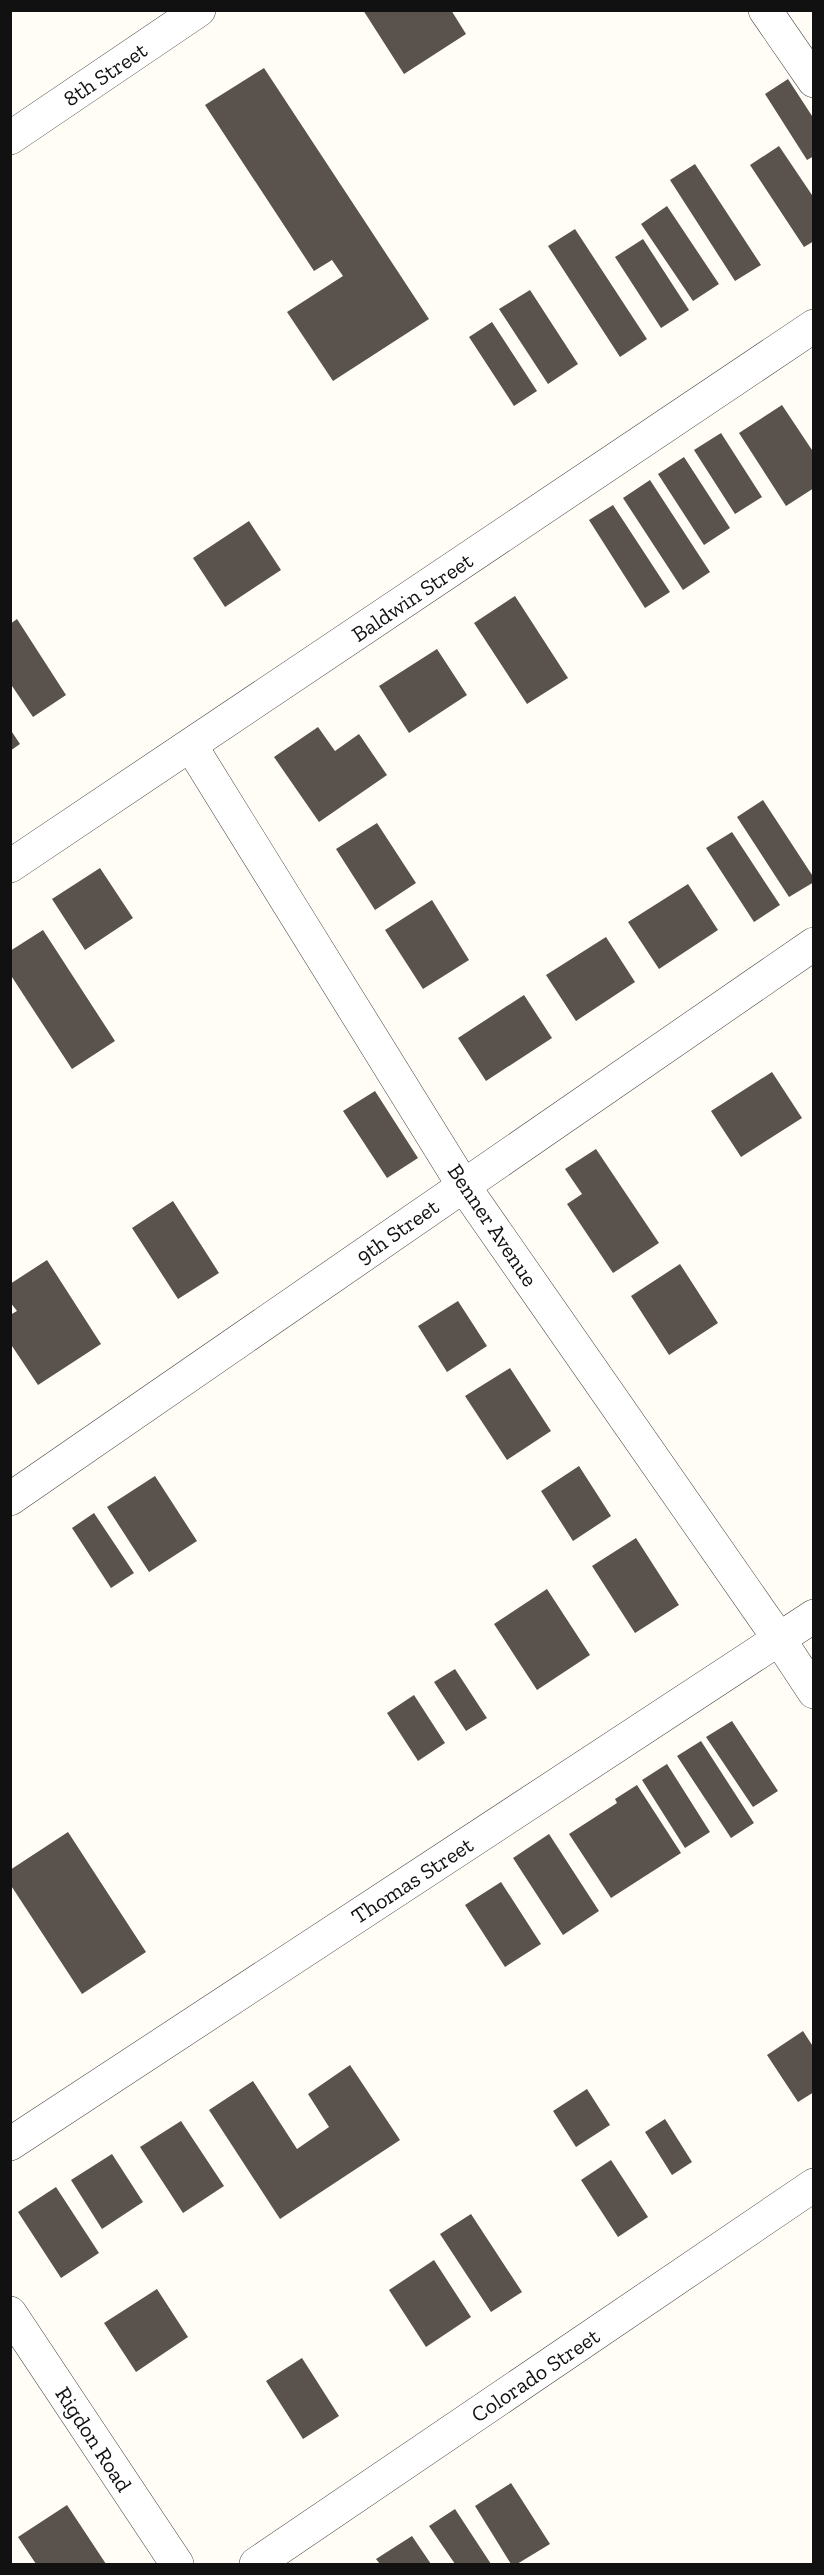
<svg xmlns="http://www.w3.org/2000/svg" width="824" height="2575" font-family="'Zilla Slab',serif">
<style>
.building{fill:#5a524d}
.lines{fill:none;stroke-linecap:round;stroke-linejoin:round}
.street-casing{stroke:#444;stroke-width:34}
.street{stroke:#fff;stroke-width:33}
.labels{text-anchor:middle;stroke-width:6;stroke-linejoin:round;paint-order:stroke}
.street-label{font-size:22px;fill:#111;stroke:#fff}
</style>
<rect width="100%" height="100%" fill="#fffdf5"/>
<path class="building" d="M363,10H451L466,34L404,74Z
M264,68L429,319L333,381L287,312L343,276L332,260L314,271L205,105Z
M788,79L814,119V156L807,160L765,94Z
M779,146L814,198V241L804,247L750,165Z
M695,164L761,265L735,281L670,180Z
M667,206L719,284L693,301L641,224Z
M575,229L647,339L620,357L548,246Z
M643,239L689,310L661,328L615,257Z
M530,290L578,364L548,384L499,309Z
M492,322L537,391L514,406L469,337Z
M782,405L814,453V488L786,506L739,433Z
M721,433L762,497L735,514L694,450Z
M684,457L730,528L704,545L658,474Z
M650,480L710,572L683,590L623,498Z
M613,505L670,592L645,608L589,520Z
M249,521L281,570L225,607L193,558Z
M515,596L568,678L527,704L474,623Z
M17,619L66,695L33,717L10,683V624Z
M437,649L467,695L409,733L379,686Z
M318,727L335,751L359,734L387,775L319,822L274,757Z
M10,729L20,744L10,751Z
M763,800L814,878V882L789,897L737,817Z
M377,823L416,883L375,910L336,849Z
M732,832L780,905L754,922L706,848Z
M100,868L133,918L85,950L52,899Z
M688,884L718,930L659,969L628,922Z
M432,900L469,960L423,989L385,930Z
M43,930L115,1041L72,1069L10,974V951Z
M606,937L635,982L576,1021L546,975Z
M524,995L552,1038L486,1081L458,1038Z
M772,1072L802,1118L741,1157L711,1111Z
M375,1091L418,1158L387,1178L343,1111Z
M596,1149L659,1243L613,1273L567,1204L582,1194L565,1169Z
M173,1201L219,1273L178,1299L132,1228Z
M47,1260L101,1344L38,1385L10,1343V1315L17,1311L10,1302V1284Z
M680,1264L718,1323L669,1355L631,1296Z
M458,1301L487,1346L447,1372L418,1326Z
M510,1368L551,1431L507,1460L465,1396Z
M579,1466L611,1516L573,1541L541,1491Z
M155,1476L197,1541L149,1572L107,1507Z
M94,1513L134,1573L111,1588L72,1528Z
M636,1538L679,1605L635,1633L592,1566Z
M547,1589L590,1655L537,1690L494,1624Z
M455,1669L487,1718L466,1731L434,1682Z
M414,1695L445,1743L418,1761L387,1713Z
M732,1721L778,1791L753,1807L706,1737Z
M701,1741L754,1823L731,1838L677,1756Z
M667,1764L710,1832L685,1848L642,1780Z
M637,1785L681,1853L611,1898L569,1834L617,1803L615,1799Z
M68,1832L146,1952L82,1994L10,1884V1870Z
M549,1834L599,1911L563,1935L513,1858Z
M501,1882L541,1944L505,1967L465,1905Z
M803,2031L814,2048V2092L798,2102L767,2055Z
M350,2065L400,2140L280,2219L209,2110L253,2081L297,2149L329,2127L308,2094Z
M587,2089L610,2125L576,2147L553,2111Z
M665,2119L692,2162L672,2175L645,2132Z
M181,2121L224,2186L183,2213L140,2147Z
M112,2154L143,2202L102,2229L71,2180Z
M611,2160L648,2217L618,2237L581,2180Z
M56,2187L99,2253L61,2278L18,2212Z
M471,2214L522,2292L491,2312L440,2234Z
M434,2260L471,2317L426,2347L389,2290Z
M157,2289L188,2337L136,2372L104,2323Z
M302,2358L339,2416L303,2439L266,2381Z
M511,2483L550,2544L517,2564H511L475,2506Z
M67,2505L106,2564H36L18,2537Z
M455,2509L491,2564H455L429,2526Z
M412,2536L431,2564H380L376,2559Z"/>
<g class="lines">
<g class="street-casing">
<path id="street" d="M765,10L814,81
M10,138L199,10
M191,746L463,1185L779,1639L814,1692
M10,866L814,326
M10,1499L814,944
M10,2144L814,1616
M10,2313L177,2564
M256,2564L814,2185"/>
</g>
<use href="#street" class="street"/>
</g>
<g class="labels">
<g class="street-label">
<text transform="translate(105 74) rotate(-34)" y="8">8th Street</text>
<text transform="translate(412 597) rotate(-34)" y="8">Baldwin Street</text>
<text transform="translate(493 1225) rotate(56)" y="8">Benner Avenue</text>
<text transform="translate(397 1231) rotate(-35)" y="8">9th Street</text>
<text transform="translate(412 1880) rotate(-33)" y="8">Thomas Street</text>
<text transform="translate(535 2375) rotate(-34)" y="8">Colorado Street</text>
<text transform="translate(94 2439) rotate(57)" y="8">Rigdon Road</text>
</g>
</g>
<rect width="824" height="2575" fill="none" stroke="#111111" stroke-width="24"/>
</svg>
